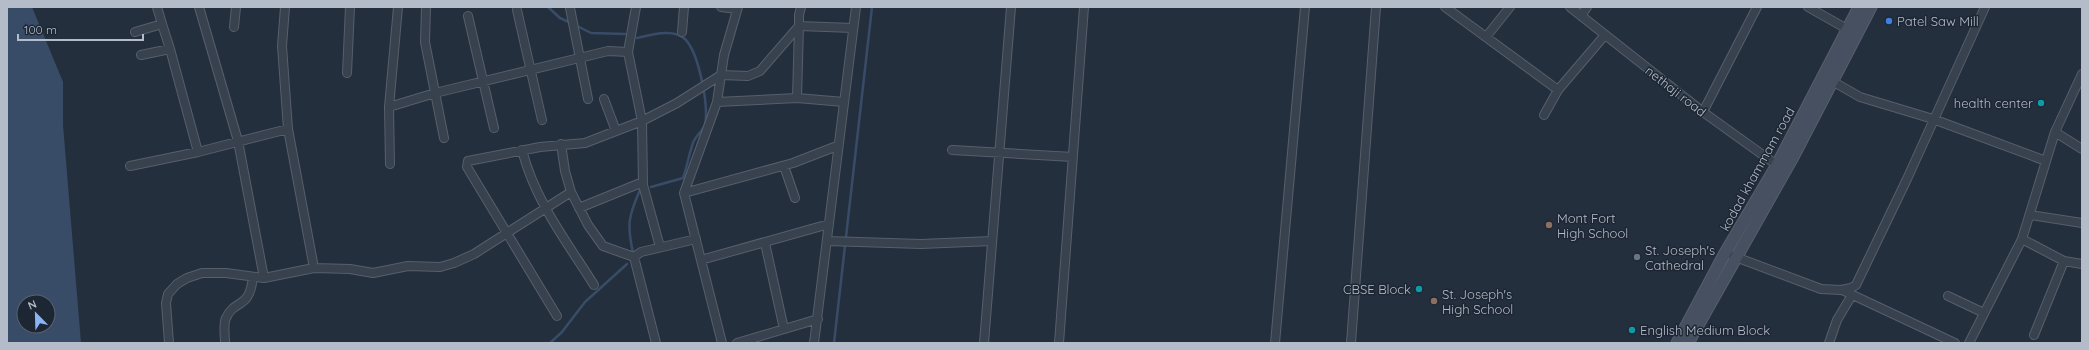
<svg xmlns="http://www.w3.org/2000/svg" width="2089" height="350" font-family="Quicksand,sans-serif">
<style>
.water{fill:#394c67;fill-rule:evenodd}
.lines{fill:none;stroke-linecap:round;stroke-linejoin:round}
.stream{stroke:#394c67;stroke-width:2.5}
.street-casing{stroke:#565f6c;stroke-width:10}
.secondary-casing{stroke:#565f6c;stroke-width:13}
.street{stroke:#38414e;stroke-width:8}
.secondary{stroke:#465061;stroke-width:11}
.shop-dot{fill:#3f7fe0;stroke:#1d2633;stroke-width:1.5}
.culture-dot{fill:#0f9aa8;stroke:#1d2633;stroke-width:1.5}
.education-dot{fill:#8d6e63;stroke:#1d2633;stroke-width:1.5}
.worship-dot{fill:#6b7280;stroke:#1d2633;stroke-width:1.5}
.labels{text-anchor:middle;stroke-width:3;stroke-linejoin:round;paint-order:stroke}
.poi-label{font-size:13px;fill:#b4bcc9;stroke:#1d2633;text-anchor:start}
.street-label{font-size:13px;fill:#b4bcc9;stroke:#1d2633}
</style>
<rect width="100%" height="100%" fill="#242f3e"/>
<path class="water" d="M7,7H32L63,82V125L81,343H7ZM24,302H48V326H24Z"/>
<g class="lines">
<path class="stream" d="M548,7L560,18L571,23
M575,25L591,33L625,34
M637,38C651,35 673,28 685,39C699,53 709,106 705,125C703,131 695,136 693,143C689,154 687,167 683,178L651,187
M633,253C627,225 628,217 640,190
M550,343L562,332L585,302L627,264
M834,343L872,7"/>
<g class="street-casing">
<path id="street" d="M157,7L162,24
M199,7L238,141L264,278
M285,7L282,46L288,129L314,268
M398,7L389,107L435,93L608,51L628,52
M426,7L425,42L444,138
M636,7L628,52L642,121L643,185L660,247
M721,7L737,9
M738,7L724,55L717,102L797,98L799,26L853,28
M1445,7L1558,90
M1570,7L1703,112L1781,168
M1808,7L1847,29
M570,8L588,99
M517,10L542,120
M468,16L494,128
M1581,16L1587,7
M234,27L236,7
M135,32L162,24L170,49
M682,32L684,7
M1486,37L1510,7
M141,55L170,49L198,152
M347,73L350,7
M1832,81L1860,97L1933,119L2046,161
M797,98L844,102
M604,99L616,131
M717,102L684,193L722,343
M389,107L390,164
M1703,112L1757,7
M1544,115L1558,90L1605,35
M2055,132L2082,149
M561,144L565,171L571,192L588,225L603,246L634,257
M522,150C535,201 567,242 594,285
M952,150L1073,157
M130,166L198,152L288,129
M784,166L795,198
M684,193L793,163L837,146
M579,208L643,182
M2030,215L2082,223
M2022,239L2064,261L2082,264
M827,241L921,244L992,241
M765,243L784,329
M1733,256L1821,289L1841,290L1851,288L1856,285L1907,179L1985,7
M701,260L829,224
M1842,290L1955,343
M1948,296L1984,313
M557,316L467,167L468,161L540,147L585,143L642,121L677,103L721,75L748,76L760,71L799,26V15L801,7
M2034,335L2064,261
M169,343L166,303L168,294L177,284L187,278L202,273H226L264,278L314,268L350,269L373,273L408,266L440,267L454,263L474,254L571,192
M225,343C225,335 223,325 226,318C235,298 249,311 253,277
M656,343L634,257L641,252L696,239
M737,343L818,319
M814,343L856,7
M984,343L1011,7
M1059,343L1084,7
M1275,343L1305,7
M1351,343L1376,7
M1829,343L1837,320L1852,295
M1969,343L2022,239L2055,132L2082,74"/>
</g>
<g class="secondary-casing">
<path id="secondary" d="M1677,343L1725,253L1777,165L1859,7
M1688,343L1793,157L1871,7"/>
</g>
<use href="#street" class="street"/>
<use href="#secondary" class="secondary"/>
</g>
<circle class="shop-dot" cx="1889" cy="21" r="4"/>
<g class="culture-dot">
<circle cx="2041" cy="103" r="4"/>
<circle cx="1419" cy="289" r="4"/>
<circle cx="1632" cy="330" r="4"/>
</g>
<g class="education-dot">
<circle cx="1549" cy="225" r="4"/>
<circle cx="1434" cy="301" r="4"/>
</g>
<circle class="worship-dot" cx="1637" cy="257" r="4"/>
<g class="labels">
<g class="poi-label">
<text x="1897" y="26">Patel Saw Mill</text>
<text x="2033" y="108" text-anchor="end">health center</text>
<text x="1557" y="223">Mont Fort<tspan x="1557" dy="15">High School</tspan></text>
<text x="1645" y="255">St. Joseph's<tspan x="1645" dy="15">Cathedral</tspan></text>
<text x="1411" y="294" text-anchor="end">CBSE Block</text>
<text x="1442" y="299">St. Joseph's<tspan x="1442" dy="15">High School</tspan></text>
<text x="1640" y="335">English Medium Block</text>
</g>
<g class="street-label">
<text transform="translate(1676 91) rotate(38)" y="5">nethaji road</text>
<text transform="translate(1757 169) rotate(-61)" y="5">kodad khammam road</text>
</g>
</g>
<rect width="2089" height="350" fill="none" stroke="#b4bcc9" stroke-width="16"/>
<g transform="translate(36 314) rotate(337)"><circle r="19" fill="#1d2633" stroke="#59626f"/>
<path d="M0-3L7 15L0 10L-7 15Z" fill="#8ab4f8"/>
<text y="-6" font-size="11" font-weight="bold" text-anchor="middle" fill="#b4bcc9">N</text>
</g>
<path d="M18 34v6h125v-6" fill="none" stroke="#b4bcc9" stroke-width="2"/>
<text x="24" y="34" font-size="12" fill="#b4bcc9" stroke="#1d2633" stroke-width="3" paint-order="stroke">100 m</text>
</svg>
